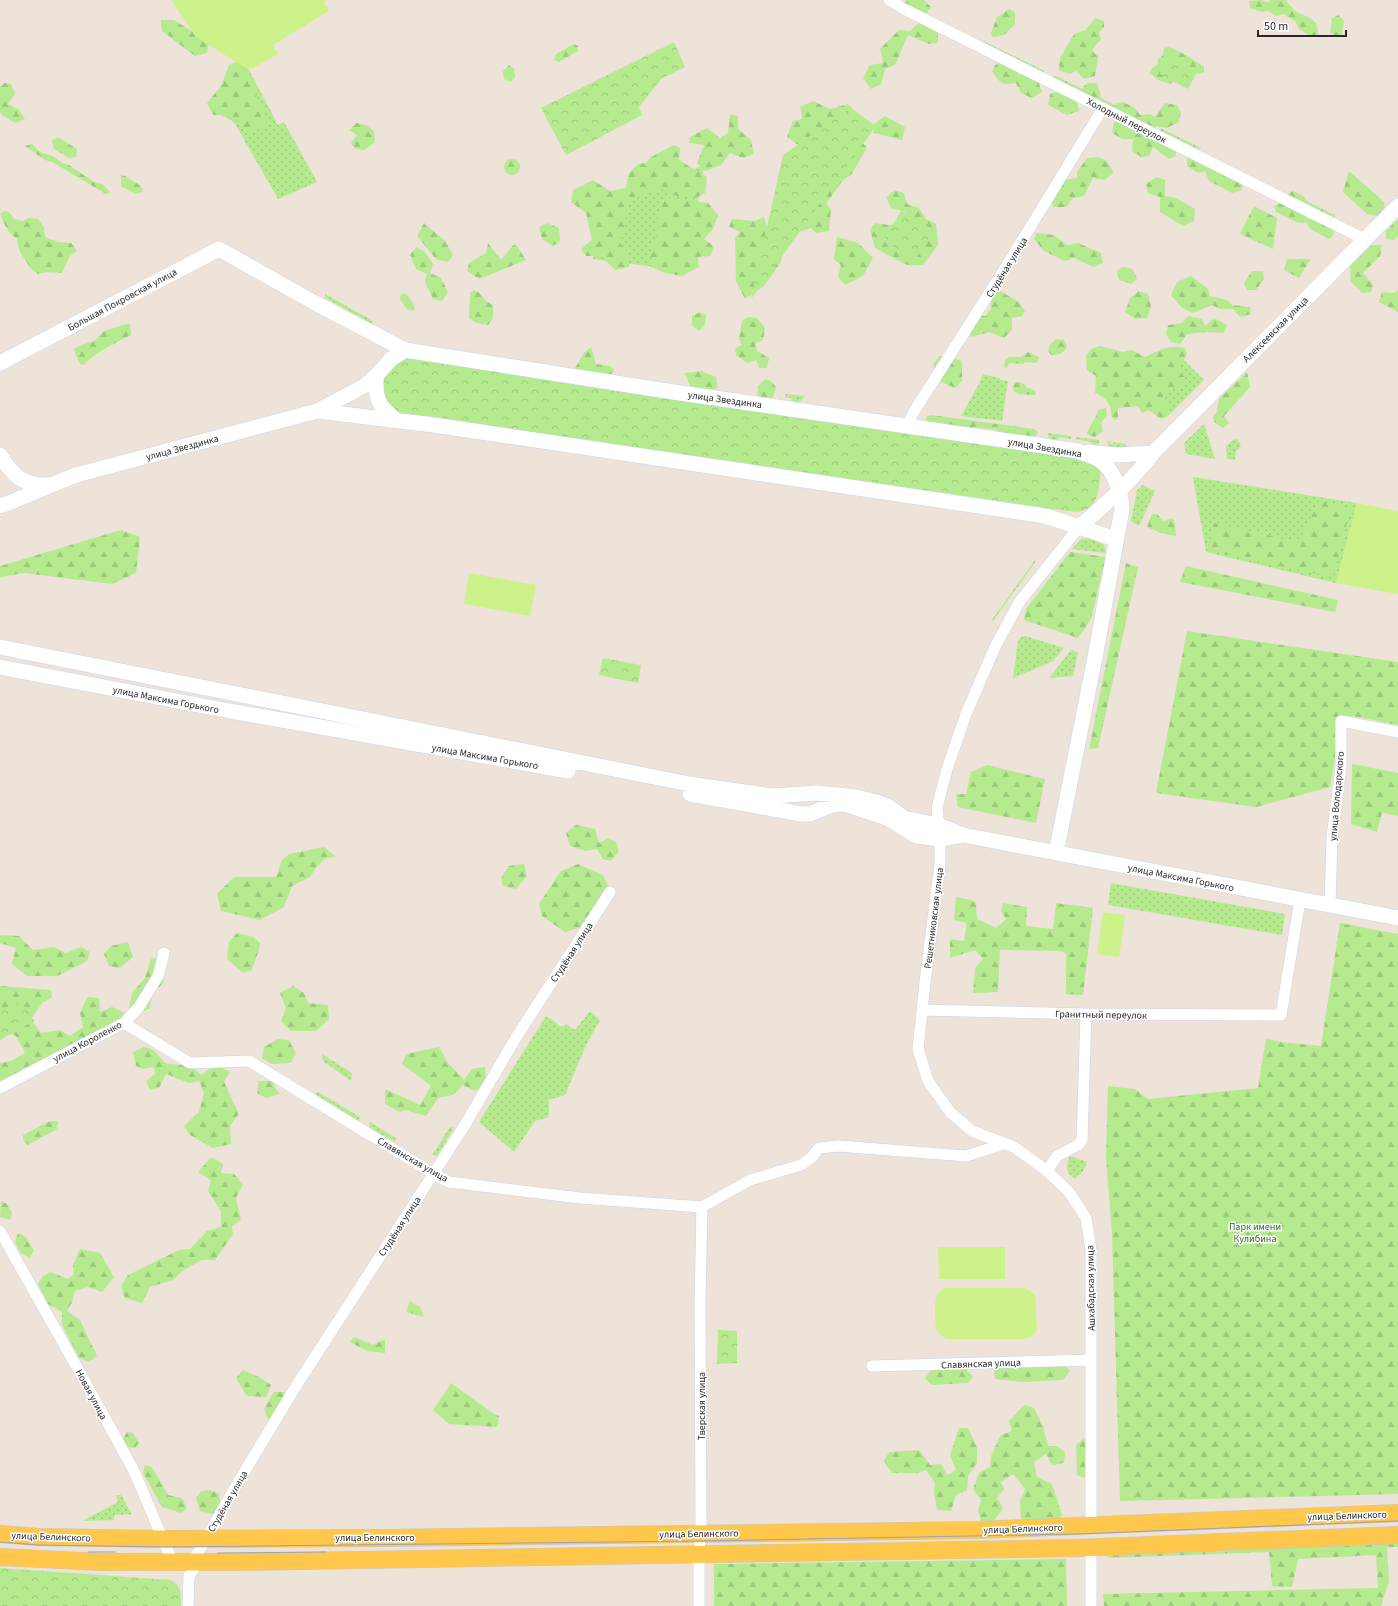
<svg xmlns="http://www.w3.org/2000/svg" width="1398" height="1606" font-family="'Source Sans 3',sans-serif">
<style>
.grass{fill:url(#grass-dots)}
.forest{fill:url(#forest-firs)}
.park{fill:url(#park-crowns)}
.pitch{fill:#cef28a}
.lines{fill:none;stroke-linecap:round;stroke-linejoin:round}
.street-casing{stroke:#ced4e4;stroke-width:12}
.secondary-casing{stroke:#ced4e4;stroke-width:16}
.primary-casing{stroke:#c7c7c7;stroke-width:18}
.street{stroke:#fff;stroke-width:11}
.secondary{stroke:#fff;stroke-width:15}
.primary{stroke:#ffc74c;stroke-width:17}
.tram{stroke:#9ba1b6;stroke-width:1}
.labels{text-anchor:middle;stroke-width:3;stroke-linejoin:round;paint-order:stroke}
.street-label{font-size:10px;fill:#292929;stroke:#fff}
.park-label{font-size:10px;fill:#2c6d12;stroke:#fff}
</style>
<defs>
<pattern id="grass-dots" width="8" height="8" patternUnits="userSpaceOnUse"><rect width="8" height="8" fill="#b5ea8f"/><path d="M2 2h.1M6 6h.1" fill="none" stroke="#9cc97b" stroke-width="1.8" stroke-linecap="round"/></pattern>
<pattern id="forest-firs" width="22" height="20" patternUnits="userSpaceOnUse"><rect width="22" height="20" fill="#b5ea8f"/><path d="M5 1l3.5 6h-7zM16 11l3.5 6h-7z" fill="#9cc97b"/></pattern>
<pattern id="park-crowns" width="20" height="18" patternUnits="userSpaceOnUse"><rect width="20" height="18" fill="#b5ea8f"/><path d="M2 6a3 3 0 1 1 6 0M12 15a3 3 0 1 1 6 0" fill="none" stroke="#9cc97b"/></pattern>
</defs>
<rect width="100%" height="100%" fill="#ede3d9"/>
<path class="grass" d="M983,41L1045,71L1043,73L983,44Z
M236,62L249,70L278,125L284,122L317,182L278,199L234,122L212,110Z
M1054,75L1153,124L1150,125L1052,78Z
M1160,128L1201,148L1197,149L1161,131Z
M704,165L686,271L593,259L600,208Z
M1291,194L1335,215L1334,218L1292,198Z
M325,294L373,321L372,324L325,298Z
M1183,359L1204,380L1167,417L1170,411L1164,397C1167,389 1170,387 1179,386L1181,374L1179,369Z
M983,374L1000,378V380L1008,381L1002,421L961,416L980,382Z
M785,394L805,396L801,401L795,403L791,398L785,397Z
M1204,424L1215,459L1186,454L1184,443Z
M1048,433L1071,436V439L1060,437L1054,441L1048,437Z
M1076,437L1099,440V443L1096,445H1093L1091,442L1075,439Z
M1238,439L1241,446L1236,451L1235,460L1227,459L1226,446L1233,440Z
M1107,441L1111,442L1110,444H1113V442L1126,444L1125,449H1110Z
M1193,477L1357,503L1336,583L1206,552Z
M1143,485L1155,491L1139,526L1131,521L1137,490Z
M1089,538L1104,545L1106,553L1072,549L1081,539Z
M1035,560L1036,561L993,621L992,620Z
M1025,636L1064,648L1053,661L1013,678L1018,641L1021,637Z
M1071,650L1078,652L1073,676L1049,678Z
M1111,883L1285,914L1282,935L1108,905Z
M590,1011L600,1020L587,1043L565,1095L549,1100V1117L535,1121L514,1152L479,1122L546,1016L562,1027L566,1024L575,1030Z
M322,1054L352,1073L351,1081L323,1061Z
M318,1092L360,1117L359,1121L315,1094Z
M370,1122L397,1139L395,1142L369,1127Z
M450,1127L454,1128L437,1156L433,1154Z
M1070,1156L1087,1162C1084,1170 1082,1175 1074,1178C1065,1173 1066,1164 1070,1156Z
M116,1495H121L132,1514L114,1515V1520L82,1521L118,1502Z"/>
<path class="forest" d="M906,0H924L931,7L926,14L916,13L905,3Z
M1262,0L1268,3L1270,0H1286C1288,3 1291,7 1294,10C1304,18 1319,15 1318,35L1310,36L1299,29L1295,21L1283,14L1276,16L1269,11L1262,12L1250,8L1249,1Z
M1009,9L1015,12V24L1004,35L993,37L991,33L997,17Z
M1339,15L1344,21L1342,34L1336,37L1330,32L1332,18Z
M1095,18L1104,21V27L1099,32L1101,39L1092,50L1098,57L1095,76L1084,79L1076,71L1069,74L1059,70L1060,58L1074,34L1086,30Z
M161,20H174L209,42L207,53L195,56L162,31Z
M919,23L938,33V43L929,44L908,35L895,65L885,69L881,84L871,89L863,78L870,65L883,63L880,49L899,30L910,31Z
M574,44L578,46V51L559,62L554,60L556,54Z
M1169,47L1186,55L1204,67V72L1198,74L1182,63L1174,69L1176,79L1170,84L1159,80L1149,73L1152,68L1157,65L1158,59L1163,55L1164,48Z
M239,61L245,65L258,90L256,97L268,119L263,128L248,132L226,115H213L207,103L221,86L229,65Z
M1002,62L1015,68L1019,75L1027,73L1038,81L1042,92L1032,98L1021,93L1016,83C1002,86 1000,83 992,71L995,65Z
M509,65L514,69L515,77L511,82L504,79L503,71Z
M4,83L11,84L15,93L8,104L19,110L25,119L15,123L2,115L0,112V87Z
M1087,83H1097L1101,95L1098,102L1081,99V90Z
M1061,91L1076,98L1079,111L1067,115L1048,105L1050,94Z
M813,101L830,109L848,104L861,117L808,152L787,137L793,121L802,119L800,107Z
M1123,102L1135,108L1140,115L1150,114L1155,117L1165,103L1177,105L1181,113L1178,123L1166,128L1156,126L1153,130L1139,124L1136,117L1129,119L1116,112L1114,107L1116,103Z
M730,114L738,116V129L751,140L754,154L743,158L730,153L721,165L705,171L697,163L704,145L689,143L690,137L707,128L720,138L728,133Z
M885,116L905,127L902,140L874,133V124Z
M1121,121L1176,148V156L1169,159L1153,147L1149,156L1141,157L1132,151L1133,139H1122L1112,133L1114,122Z
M356,123L366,125L374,131L375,142L364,150L355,149L351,143L357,135L349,130Z
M58,137L77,149L76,157L69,158L54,149L52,140Z
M862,142L867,148L851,175L843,180L826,204L831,209L829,231L816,233L811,228L796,233Z
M32,144L40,152L53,156L62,163L69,165L94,182L102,184L110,192L106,194L52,162L45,160L25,146Z
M674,145L680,148L679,160L707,177L705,193L697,197L677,196L666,188L643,194L627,203L624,236L618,241L629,253V267L615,270L601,256H586L581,249L592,240L586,213L571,202L573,190L593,180L610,191L626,188L629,173L638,164L646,163L651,157Z
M1193,156L1203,160L1207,168L1213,167L1242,181V190L1232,193L1209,181L1205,171L1198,173L1187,166V158Z
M1098,157L1107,161L1114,173L1104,180L1093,178L1084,196L1073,198L1066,207H1054L1050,199L1065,180L1077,178V172L1087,158Z
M504 167a8 8 0 1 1 16 0a8 8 0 1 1-16 0Z
M1349,171L1384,202L1385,209L1377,216L1367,214L1343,192Z
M121,175L125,176L141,186L143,192L135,194L121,186Z
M1157,177L1165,180V196L1176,198L1195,209L1194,221L1183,226L1160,212V197L1148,193L1146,184Z
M895,190L904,193L907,204L919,208L926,219L936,224L938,245L923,265H907L875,248L870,230L875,223L889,225L906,223L905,212L891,208L886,197Z
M1293,191L1305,197L1306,203L1301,207L1288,201L1287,194Z
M669,198L708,203L718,215L713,229L704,239L714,246L710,256L698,257L699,267L682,276L665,273L651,267V245L657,235L659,205Z
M1279,203L1304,213L1307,219L1315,220L1335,229L1333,236L1329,239L1310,229L1306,222L1298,223L1276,212L1274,207Z
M1254,206L1277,218L1273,249L1240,234Z
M4,211L9,212L14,219L23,221L29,218L38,219L44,227L45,237L58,242L71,243L77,251L70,256L62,273L48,272L38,274L32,270L25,260L19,250L17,239L8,231L0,214Z
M764,217L770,238L784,247L781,262L764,286L745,299L736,281L735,238L740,232L729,227L732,219L755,221Z
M1398,219V236L1394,240L1386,239V231Z
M424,223L445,241L453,255L448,262L436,259L417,236Z
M547,223L559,228L560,241L553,246L542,239L539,227Z
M1036,233L1054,235L1067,245L1078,243L1101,253L1103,263L1094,267L1074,258L1065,261L1044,251L1034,239Z
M837,237L858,243L873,258L863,276L845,285L838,277L841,265L834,259Z
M488,243L501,260L515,243L526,260L479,279L467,271L469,263L486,253Z
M1372,245H1382L1380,256L1363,273L1373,285L1371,292L1362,293L1351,282L1350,266Z
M416,247L424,251L433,264L430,273L441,278L448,292L442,301L433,299L425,282L427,274L416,269L410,255Z
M1287,259H1311L1299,278L1284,270Z
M1123,267L1132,269L1137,278L1132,284L1119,280L1117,270Z
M1252,271H1263L1264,279L1256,290H1247L1244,283Z
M1191,276L1208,289L1210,296L1227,300L1232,305L1250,307L1251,314L1240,317L1233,309H1220L1212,305L1193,313L1182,308L1171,295L1177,282Z
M474,290C484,294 481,299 493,305V318L488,325L476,323L469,318L470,293Z
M1398,290V312L1379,302L1382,292L1394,293Z
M1000,291L1019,302L1025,311L1022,316L1012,318V330L1004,338L989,332L972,337L966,329L972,316H986L991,308V295Z
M1139,291L1148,294L1151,307L1147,318L1135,319L1125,312L1130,298Z
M404,293C409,295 413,303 415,309L413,311L407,309L400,299V296Z
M700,312L706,315L705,325L699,331L692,326V316Z
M1188,316L1202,319L1205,326L1214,318L1227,325L1224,333L1207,332L1187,334L1180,344L1171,342L1166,334L1168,325L1182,323Z
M748,317L757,318L765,328L763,340L755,344L757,351L769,358L767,368H759L756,360L747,363L736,355L735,348L742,345L739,339L742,321Z
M126,324H130L131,335C117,342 94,353 84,365H81L76,356L74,349L81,345L94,341L104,331Z
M1056,339L1064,340L1067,345C1065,353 1060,355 1051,355L1048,351L1049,346Z
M1100,346L1123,352L1132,350L1145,357C1159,350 1170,344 1185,348L1187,354L1179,369L1181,374L1185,377C1180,392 1171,381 1164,397L1170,411L1167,417L1161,419L1149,410L1142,413L1138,406L1118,408V418L1115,420L1112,417C1110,403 1108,399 1095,393L1096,376L1087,370L1086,356L1091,349Z
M591,347L596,364L610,366L614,369L613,373L608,376L578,373L575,368L584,353Z
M1028,352L1039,357L1038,362L1035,363L1025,362L1024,364L1009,363L1007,368L1004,367L1005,360L1009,357H1021Z
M940,356L954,358L962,361V381L955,388L941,382L933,364Z
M701,371L716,377L718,388L710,391L690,386L685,373Z
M1247,372L1250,387L1224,416L1229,423L1223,428L1214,422L1213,416L1217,412L1219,399Z
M765,379L772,382L776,387L772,400L763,399L757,395L758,386Z
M1019,382L1024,384L1026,387L1036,391L1035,395L1018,394L1014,391L1013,386L1015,383Z
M1106,408L1107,416L1101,423L1103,431L1094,437L1087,434C1090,424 1096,419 1098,410Z
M931,415L1034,429L1037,431L1038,433L1036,436L1028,437L1000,432L996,430L975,427L967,429L926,422V419L927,416Z
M1319,501L1351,508L1333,577L1208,551L1214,523L1299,542Z
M1152,514H1157L1164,521L1173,518L1175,524L1176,536L1161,533L1147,527Z
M121,530L140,537L136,573L112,584L24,573L0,577V566Z
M1070,552L1106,557L1091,619L1078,638L1024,620L1026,609Z
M1126,563L1138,567L1098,748L1089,749Z
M1186,566L1338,600L1335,612L1180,582Z
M1187,631L1398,662V725L1353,716L1342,720L1330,787L1256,807L1156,793Z
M1352,764L1398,773V816L1382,813L1377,832L1351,824Z
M987,765L1045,779L1036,823L958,807L956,794H966L971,772Z
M576,825L595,829L599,843L608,838L616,842L619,851L611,861L603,859L597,849L586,851L570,846L566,833Z
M324,847L336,857L326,858L317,866L310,877L292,886L284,907L260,920L221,911L217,894L234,877H276L282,860L289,854Z
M524,864L527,876L516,889L503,886L501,878L509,866Z
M578,864L603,875L609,887L584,926L565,932L542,916L539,904L561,871Z
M956,897L972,900L976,903L977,919L996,928L1006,919L1001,911L1003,903L1027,907L1026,926L1053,929L1056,903L1093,908L1083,995L1066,994V954L1061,951L1000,950L998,992L973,993L975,968L983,959L975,950L950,958V939L964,941L967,923L954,920Z
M1340,923L1398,934V1494L1120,1501L1112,1234L1106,1158L1108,1086L1135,1089L1148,1099L1258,1088L1266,1038L1280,1042L1321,1046Z
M237,933L253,937L260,943C259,953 254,961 252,970L243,973L227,959L229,942Z
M0,935L19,936L33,950L54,947L66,953L81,947L90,952L87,961L57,976H27L12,964L16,948L0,943Z
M128,942L133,957L120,968L109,966L104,954L111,946Z
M159,957L165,962L163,984L152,992L150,1008L139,1014L129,1009L132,993L145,978L151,959Z
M0,986L51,990L52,997L42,1003L31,1019L41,1033L60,1030L70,1036L83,1027L80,1013L87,997L99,998L100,1012L112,1007L125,1013L118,1022L89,1037L84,1051L60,1062L47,1057L38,1065L0,1085V1063L11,1061L25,1053L16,1036L6,1032L0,1035Z
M293,986L304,993L308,1003L328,1005L329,1019L316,1031H291L281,1021L286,1008L280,993Z
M278,1039L289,1040L296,1054L290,1063L272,1064L262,1058L264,1047Z
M144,1047L154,1050L165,1063L193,1067L201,1075L216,1065L230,1072L224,1082L239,1114L230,1126L231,1144L213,1148L190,1135L184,1126L199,1112L204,1093L199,1081L189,1083L166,1074L159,1088L150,1090L146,1081L155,1074L154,1067L143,1069L136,1066L133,1052Z
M439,1047L448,1063L464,1080L472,1069L485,1067L486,1082L475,1091L463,1085L453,1095L438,1098L426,1116L406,1110L400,1112L385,1104V1089L420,1105L431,1086L402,1064L406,1054Z
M258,1081H272L279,1094L266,1098L257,1093Z
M50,1121H58L57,1129L28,1145L23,1140V1135Z
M211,1157L223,1164L221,1173L234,1174L243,1184L236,1198L241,1220L232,1226L233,1234L215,1260H202L182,1271L173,1280L150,1287L142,1303L125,1298L121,1286L128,1275L179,1250L190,1249L207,1231L221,1227V1211L208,1191L211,1180L198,1172Z
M1,1201L7,1204L12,1213L10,1220L0,1217Z
M18,1233L25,1236L34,1250L30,1258L21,1253L15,1242Z
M80,1249L100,1253L114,1277L102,1292L88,1287L75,1291L72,1302L67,1311L80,1320L97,1356L89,1362L79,1358L62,1324V1312L48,1304L38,1284L43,1276L50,1272L68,1279L74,1274L73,1265Z
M410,1301L420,1307L424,1317L406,1312Z
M354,1337L373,1345L385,1339V1353L367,1351L350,1342Z
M1062,1363L1070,1371L1063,1380L1023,1382L995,1379L994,1366Z
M964,1367L973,1377L968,1383L932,1385L925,1378L932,1369Z
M243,1370L259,1377L271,1385L266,1397L247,1396L236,1378Z
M451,1383L491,1412L499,1416L497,1427L449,1424L433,1410Z
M274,1392H284L288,1402L276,1419H268L264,1409Z
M1024,1405L1034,1408L1043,1426L1048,1446H1057L1065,1452L1064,1463L1052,1465L1046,1454L1034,1462L1037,1477L1052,1484L1062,1515L1057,1522L1030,1524L1021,1518L1020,1501L1025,1489L1013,1474L1001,1482L1004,1489L997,1498L1003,1508L993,1522L981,1521L978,1510L981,1500L973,1489L979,1473L990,1467L991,1456L1001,1435L1012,1431L1009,1421Z
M959,1428H968L977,1447V1463L968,1476L967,1490L956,1495L951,1511L937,1510L934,1492L935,1483L926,1470L917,1473H892L884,1461L889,1452L919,1450L930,1465L941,1464L947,1475L956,1470L950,1455Z
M127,1432L133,1433L139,1443L135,1448L127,1447L123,1439Z
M1083,1439L1093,1444L1095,1473L1085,1478L1077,1475L1076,1445Z
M145,1465L152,1467L168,1495L182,1498L187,1508L181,1513L162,1507L143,1473Z
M210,1490L219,1494L221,1507L213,1514L200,1511L196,1498L201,1491Z
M1398,1542V1547H1387L1389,1581L1381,1606H1104L1103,1594L1378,1588L1376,1555L1298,1559L1292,1587L1272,1586L1269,1552L1106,1558L1115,1552Z
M1066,1559L1067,1606H714V1564Z"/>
<path class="park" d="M674,42L685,67L662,78L639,107L642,115L566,155L541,108Z
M1170,56L1197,72L1188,89L1160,74Z
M851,108L876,126L751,299L783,155Z
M901,211L933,230L915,260L883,241Z
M406,358H413L1089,458L1101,471C1098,491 1100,510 1075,512L399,415L391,411C388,405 382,395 381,388C379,372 395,365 406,358Z
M603,658L641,665L638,683L599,675Z
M21,1000L34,1021L0,1040V1012Z
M718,1330L737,1331V1363L717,1364Z
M0,1568L170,1580C182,1585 181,1595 181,1606H0Z"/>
<path class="pitch" d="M171,0H327L324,2L329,11L273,45L278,54L249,70L196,37Z
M1357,503L1398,511V594L1336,583Z
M469,573L536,585L530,616L464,604Z
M1103,912L1125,915L1119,957L1097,954Z
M938,1247H1005V1279H939Z
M946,1288H1025L1035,1294L1037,1330L1031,1337L1025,1339H948L943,1337L936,1330C936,1316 930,1293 946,1288Z"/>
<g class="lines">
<g class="street-casing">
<path id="street" d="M889,0L904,9L1364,239
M910,425L911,417L915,410L1012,257L1103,108
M1080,526L1020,601L1008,623L995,647L966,714L947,769L937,808L940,839V864L925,982L918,1049L928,1081L950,1112L972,1131L1014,1147L1047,1171L1069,1192L1086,1218L1091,1250V1525
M1330,905L1332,837L1341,767V721L1398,732
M922,1010L1086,1014L1281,1015L1300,900
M124,1023L190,1063L249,1061L439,1177L449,1182L580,1198L702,1207L750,1180L801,1165L812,1157L819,1148L839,1146L966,1156L1004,1144
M0,1088L124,1023L139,1007L158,976L164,953
M1047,1171L1057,1156L1078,1145L1082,1140L1086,1014
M0,1231L83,1378L134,1471L173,1563
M872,1366L1091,1360
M192,1563L240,1479L298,1383L463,1128L517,1036L610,892
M188,1606L189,1576L197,1563
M699,1606V1555L701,1524L700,1303L702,1207
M1091,1606V1547"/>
</g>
<g class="secondary-casing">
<path id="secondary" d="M0,363L219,249L315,303L405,350L667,391L1078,451C1084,454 1092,456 1098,459C1114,468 1121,492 1122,509L1096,652L1056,853
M376,376C375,399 378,406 396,420
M317,411L434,425L1045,516L1116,539
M1088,452L1118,455L1153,453
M0,455C13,476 23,486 49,485
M0,506C27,497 52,483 80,474L317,411L364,386L376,376L391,359L405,350
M1080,526C1108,502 1131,482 1153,453L1398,206
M0,647L689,784L772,796L817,793L856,797L877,802L889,807L904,818L938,825L963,835L1398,918
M0,667L219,709L568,771
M690,794L801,814H810L832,805L844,804L889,819L917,836L940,839L962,835"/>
</g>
<g class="primary-casing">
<path id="primary" d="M0,1534L38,1537L164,1539L384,1538L978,1530L1398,1513
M0,1557L102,1562H236L1077,1548L1398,1535"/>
</g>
<use href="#street" class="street"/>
<use href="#secondary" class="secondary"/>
<use href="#primary" class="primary"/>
<path class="tram" d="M0,1542L38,1545L168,1547L700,1541L1077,1534L1398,1521
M88,1552H116
M218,1553L326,1552"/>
</g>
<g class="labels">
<g class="street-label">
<text transform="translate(1127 120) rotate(27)" y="4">Холодный переулок</text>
<text transform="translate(1006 267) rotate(-58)" y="4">Студёная улица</text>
<text transform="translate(122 299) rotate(-28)" y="4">Большая Покровская улица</text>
<text transform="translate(1275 329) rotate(-45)" y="4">Алексеевская улица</text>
<text transform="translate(725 399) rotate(8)" y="4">улица Звездинка</text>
<text transform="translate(182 447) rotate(-15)" y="4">улица Звездинка</text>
<text transform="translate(1045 447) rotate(10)" y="4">улица Звездинка</text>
<text transform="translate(166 699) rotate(11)" y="4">улица Максима Горького</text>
<text transform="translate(485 756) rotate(10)" y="4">улица Максима Горького</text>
<text transform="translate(1336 796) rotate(-85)" y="4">улица Володарского</text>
<text transform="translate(1181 877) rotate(11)" y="4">улица Максима Горького</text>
<text transform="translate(933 918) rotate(-83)" y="4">Решетниковская улица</text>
<text transform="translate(571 952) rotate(-57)" y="4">Студёная улица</text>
<text transform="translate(1101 1014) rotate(1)" y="4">Гранитный переулок</text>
<text transform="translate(87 1041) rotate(-28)" y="4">улица Короленко</text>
<text transform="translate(413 1159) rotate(30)" y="4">Славянская улица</text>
<text transform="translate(399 1226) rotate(-57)" y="4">Студёная улица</text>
<text transform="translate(1090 1288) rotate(-91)" y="4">Ашхабадская улица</text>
<text transform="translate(981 1363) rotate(-2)" y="4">Славянская улица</text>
<text transform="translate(92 1394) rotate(62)" y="4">Новая улица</text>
<text transform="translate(701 1406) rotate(-90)" y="4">Тверская улица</text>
<text transform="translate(227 1501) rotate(-60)" y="4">Студёная улица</text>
<text transform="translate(1347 1515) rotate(-2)" y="4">улица Белинского</text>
<text transform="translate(1023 1528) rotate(-2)" y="4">улица Белинского</text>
<text transform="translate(699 1533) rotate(-1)" y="4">улица Белинского</text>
<text transform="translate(51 1536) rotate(2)" y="4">улица Белинского</text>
<text x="375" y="1541">улица Белинского</text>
</g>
<g class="park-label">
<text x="1255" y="1230">Парк имени<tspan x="1255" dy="12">Кулибина</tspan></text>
</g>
</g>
<path d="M1258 30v6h88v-6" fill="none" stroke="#292929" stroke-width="2"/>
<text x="1264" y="30" font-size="12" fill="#292929" stroke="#ffffff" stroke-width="3" paint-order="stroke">50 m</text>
</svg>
